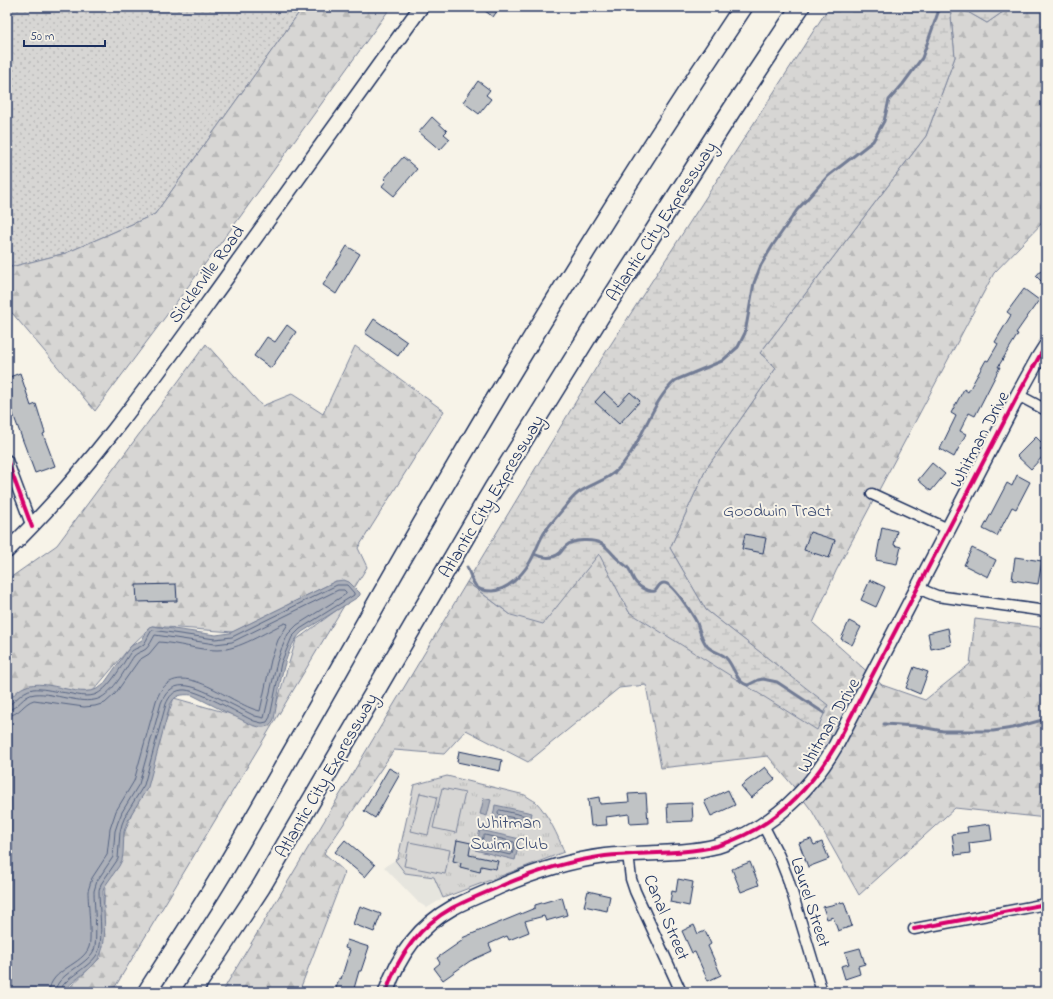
<svg xmlns="http://www.w3.org/2000/svg" width="1053" height="999" font-family="'Indie Flower',sans-serif">
<style>
.built{fill:#e6e5de}
.grass{fill:url(#grass-dots);stroke:#798299}
.forest{fill:url(#forest-firs);stroke:#798299}
.wetland{fill:url(#wetland-marsh);stroke:#798299}
.park{fill:url(#park-tufts);stroke:#798299}
.garden{fill:#d7d6d4;stroke:#798299}
.water{fill:#acb0b9;stroke:#727c95}
.lines{fill:none;stroke-linecap:round;stroke-linejoin:round}
.shore{stroke:#556382;stroke-width:1}
.stream{stroke:#727c95;stroke-width:3}
.building{fill:#c0c3c5;stroke:#1b2f5e}
.street-casing{stroke:#1b2f5e;stroke-width:13}
.secondary-casing{stroke:#1b2f5e;stroke-width:17}
.highway-casing{stroke:#1b2f5e;stroke-width:21}
.street{stroke:#f7f3e8;stroke-width:10}
.secondary{stroke:#f7f3e8;stroke-width:14}
.highway{stroke:#f7f3e8;stroke-width:18}
.cycleway-casing{stroke:#f7f3e8;stroke-width:6}
.cycleway{stroke:#d6006c;stroke-width:4}
.labels{text-anchor:middle;stroke-width:4;stroke-linejoin:round;paint-order:stroke}
.street-label{font-size:18px;fill:#1b2f5e;stroke:#f7f3e8}
.park-label{font-size:18px;fill:#415076;stroke:#f7f3e8}
</style>
<defs>
<pattern id="grass-dots" width="8" height="8" patternUnits="userSpaceOnUse"><rect width="8" height="8" fill="#d7d6d4"/><path d="M2 2h.1M6 6h.1" fill="none" stroke="#b8b8b8" stroke-width="1.8" stroke-linecap="round"/></pattern>
<pattern id="forest-firs" width="22" height="20" patternUnits="userSpaceOnUse"><rect width="22" height="20" fill="#d7d6d4"/><path d="M5 1l3.5 6h-7zM16 11l3.5 6h-7z" fill="#b8b8b8"/></pattern>
<pattern id="wetland-marsh" width="20" height="14" patternUnits="userSpaceOnUse"><rect width="20" height="14" fill="#d7d6d4"/><path d="M1 5h8M5 5V1M11 12h8M15 12V8" fill="none" stroke="#b8b8b8"/></pattern>
<pattern id="park-tufts" width="24" height="20" patternUnits="userSpaceOnUse"><rect width="24" height="20" fill="#d7d6d4"/><path d="M3 7l-1-3M5 7V3M7 7l1-3M15 17l-1-3M17 17v-4M19 17l1-3" fill="none" stroke="#b8b8b8"/></pattern>
</defs>
<rect width="100%" height="100%" fill="#f7f3e8"/>
<filter id="ink" filterUnits="userSpaceOnUse"><feTurbulence type="fractalNoise" baseFrequency=".025" numOctaves="2"/><feDisplacementMap in="SourceGraphic" scale="8" xChannelSelector="R" yChannelSelector="G"/><feConvolveMatrix kernelMatrix="1 2 1 2 8 2 1 2 1" color-interpolation-filters="sRGB"/></filter>
<g filter="url(#ink)">
<path class="built" d="M395,860L405,873L434,877L443,898L427,908L418,902L384,867Z"/>
<path class="grass" d="M7,7H303L155,214L66,253L7,268Z"/>
<path class="forest" d="M303,7H391L240,217L95,411L7,307V268L66,253L155,214Z
M950,7H959L987,23L1010,7H1046V219L994,273L836,571L813,623L882,685L925,700L970,664L975,619L1046,628V818L955,808L859,895L812,811L793,786L768,756L661,768L646,685L619,688L528,762L466,730L444,754L394,750L324,853L345,872L299,992H222L467,582L511,615L599,553L629,612L827,705L706,610L670,548L706,469L776,368L760,353L926,136L955,57Z
M206,344L262,406L292,394L323,414L355,346L444,411L358,548L367,567L353,590L336,581L233,632L152,626L131,646L93,691L13,696L7,680V580L57,545Z
M345,604L112,992H65L101,957L105,886L174,698L270,725L296,640Z"/>
<path class="wetland" d="M829,7H950L955,57L926,136L760,353L776,368L706,469L670,548L706,610L828,705L817,730L629,612L599,554L543,624L511,615L467,582L602,358Z
M959,7H1010L987,23Z"/>
<path class="park" d="M447,776L525,795C529,798 533,800 536,802C547,813 559,837 564,852L443,898L434,877L405,873L395,860L398,858L414,785Z"/>
<path class="garden" d="M442,788L465,793L456,833L433,828Z
M420,793L437,797L428,835L411,831Z
M409,842L450,850L445,874L404,866Z"/>
<path class="water" d="M344,580L349,582L360,593V595L358,597L302,632C282,651 279,693 274,719C269,729 261,728 252,725L192,695C182,694 174,695 170,705L148,787L130,816L126,825L124,832L123,854L122,860L119,866L105,886L103,891C103,913 110,947 95,963C85,974 72,981 63,992H7V702C12,697 17,690 24,687C48,676 83,703 103,685L127,651L131,646L142,640L149,627L152,626L216,635L230,633L336,581Z
M484,798L491,800L487,816L480,814Z
M495,805L532,813L529,826L493,817Z
M480,830L520,839L515,860L475,850Z"/>
<g class="lines">
<path class="shore" d="M7,705C15,704 20,691 33,689C42,688 52,691 60,692C71,693 84,698 94,695C108,691 122,665 130,653C134,648 140,648 144,644C147,640 149,634 152,630L215,639L232,637L337,585H347L354,593V595L300,629L292,637L281,663L270,717L267,722L262,723L254,721C239,714 196,688 182,690C173,691 169,697 166,704L144,785L126,814L122,824L120,832L118,859L101,884L99,891C99,906 103,937 99,950C94,967 61,978 60,992
M7,710C19,709 22,695 35,694C45,693 56,696 66,698C75,699 84,702 94,700C111,698 125,669 134,656C138,652 142,652 146,649C150,645 152,640 155,635L215,644L232,642L338,590H344L346,592V594L297,625L288,634L281,650L277,662L264,718L255,716C243,710 231,704 219,698C199,689 173,673 161,703L139,784L122,812L118,822L115,831L113,857L97,881L94,891C94,904 98,939 94,950C87,966 56,974 55,992
M7,716C20,715 23,703 34,700L84,707L95,706L105,703L115,694L139,660L149,654L159,642C178,643 197,650 217,650C239,650 265,632 285,623L288,624L278,640L271,660L260,711C230,705 174,649 156,701L134,781L116,811L110,829L107,855L92,878L88,891C88,903 92,937 89,947C83,965 50,969 49,992
M500,810L526,816L527,819L525,820L499,815L498,812Z
M485,835L514,842L515,844L512,854L510,855L481,848V846L483,837Z"/>
<path class="stream" d="M534,554C543,558 552,560 560,553C562,551 563,548 566,546C573,539 594,539 602,544C609,548 613,556 620,561C623,564 627,566 629,569C631,572 631,575 633,578C636,585 647,593 655,591C658,588 659,583 664,583C673,583 693,615 697,623C700,632 701,638 707,646C713,653 722,652 727,659C734,667 737,683 748,685L758,680L763,679L777,682L824,713
M467,567C470,573 472,584 478,588C482,591 488,591 492,591C508,590 522,575 530,562C536,552 539,540 546,530C552,522 559,514 565,507C569,502 573,497 578,493C592,483 610,480 621,466C644,440 650,403 676,380L722,361L738,347L745,333L754,283L761,265L773,245L797,210L828,176L873,141L884,121L889,100L903,84L922,58L940,7
M884,724L916,726L943,731H993L1013,728L1046,719"/>
</g>
<path class="building" d="M480,7H500L493,17Z
M478,81L490,90L486,95L491,99L479,114L463,102Z
M432,117L447,131L444,134L450,139L440,150L419,132Z
M403,157L417,169L394,196L382,186L386,181L384,179Z
M347,246L360,254L336,294L323,285Z
M1046,265V286L1036,276Z
M1024,289L1039,300L1016,333L1018,334L998,367H1000L975,416L969,413L960,431L966,434L954,457L940,449L956,416L951,413L964,389L968,392L986,360L988,361L998,344L995,342L1011,315L1007,312Z
M374,319L407,342L398,356L365,333Z
M287,325L296,332L271,368L254,356L267,337L275,342Z
M20,373L31,406L36,404L45,433L43,434L55,466L35,473L7,398V378Z
M604,392L618,405L630,392L640,401L619,424L595,402Z
M1036,437L1044,445L1040,449L1045,454L1031,469L1017,456Z
M932,463L945,474L931,491L918,480Z
M1017,475L1030,482L1016,509L1012,507L997,536L983,529L1007,483L1012,486Z
M882,527L897,531L894,545L901,547L897,564L876,560Z
M810,532L835,540L829,558L804,550Z
M745,534L766,538L763,553L742,549Z
M972,548L996,560L988,577L964,565Z
M1015,557L1042,561L1038,584L1012,580Z
M870,580L885,587L876,607L861,600Z
M176,584L177,601L137,602L136,585Z
M849,621L861,627L852,645L841,639Z
M948,628L951,645L931,649L928,633Z
M914,667L928,672L920,694L906,688Z
M459,751L502,760L500,771L457,762Z
M765,767L775,779L751,798L741,786Z
M389,768L400,774L375,818L364,811Z
M728,790L735,805L711,816L704,801Z
M646,793L648,823L630,824L629,814L606,817L607,825L591,826L588,799L599,797L600,804L629,802L628,794Z
M692,803L693,821L668,822L667,804Z
M990,824L992,840L969,843L970,853L955,855L952,834L968,832L967,827Z
M811,839L814,845L822,842L829,859L808,867L799,843Z
M345,840L375,865L365,877L335,852Z
M457,840L471,843L469,855L498,861L496,869L481,866L480,872L460,867L461,863L453,861Z
M750,862L759,885L741,892L732,869Z
M678,879L693,882L689,906L670,902L672,891L676,892Z
M588,891L610,896L607,911L584,906Z
M562,897L567,915L546,921L544,916L525,921L529,932L509,940L507,936L489,944L492,951L470,961L443,980L434,968L440,963L437,958L463,940L462,938L535,908V905Z
M844,902L852,926L838,931L833,917L827,919L823,907Z
M360,906L381,914L374,932L353,924Z
M694,925L698,934L705,931L711,944L708,946L721,975L708,981L695,952L692,953L682,931Z
M347,940L369,947L361,971H359L353,992H335L339,978L341,979L350,950L345,948Z
M860,948L865,964L858,966L860,974L845,979L841,966L849,964L845,952Z"/>
<g class="lines">
<g class="street-casing">
<path id="street" d="M1018,395L1046,410
M7,460L32,527
M872,494L948,529
M919,587L927,592L937,596L1046,611
M763,825L779,856L788,879L822,992
M628,854L631,879L635,891L681,992
M914,929L1046,904"/>
</g>
<g class="secondary-casing">
<path id="secondary" d="M7,551C86,474 150,384 214,295C283,199 352,103 421,7
M386,992C398,956 418,927 452,908C467,900 485,893 501,886C536,871 568,861 605,856C641,852 682,855 717,846C770,830 809,791 836,745L1018,395L1039,357L1046,346"/>
</g>
<g class="highway-casing">
<path id="highway" d="M147,992C176,946 206,902 233,855C303,735 370,613 440,493C536,328 637,166 743,7
M192,992L261,887L493,489L605,308L731,111L800,7"/>
</g>
<use href="#street" class="street"/>
<use href="#secondary" class="secondary"/>
<use href="#highway" class="highway"/>
<g class="cycleway-casing">
<path id="cycleway" d="M7,460L32,527
M914,929L1046,904
M386,992C398,956 418,927 452,908C467,900 485,893 501,886C536,871 568,861 605,856C641,852 682,855 717,846C770,830 809,791 836,745L1018,395L1039,357L1046,346"/>
</g>
<use href="#cycleway" class="cycleway"/>
</g>
</g>
<g class="labels">
<g class="street-label">
<text transform="translate(661 221) rotate(-57)" y="6">Atlantic City Expressway</text>
<text transform="translate(206 274) rotate(-54)" y="6">Sicklerville Road</text>
<text transform="translate(979 439) rotate(-62)" y="6">Whitman Drive</text>
<text transform="translate(491 496) rotate(-59)" y="6">Atlantic City Expressway</text>
<text transform="translate(828 725) rotate(-60)" y="6">Whitman Drive</text>
<text transform="translate(326 775) rotate(-60)" y="6">Atlantic City Expressway</text>
<text transform="translate(811 902) rotate(72)" y="6">Laurel Street</text>
<text transform="translate(667 917) rotate(67)" y="6">Canal Street</text>
</g>
<g class="park-label">
<text x="777" y="516">Goodwin Tract</text>
<text x="509" y="828">Whitman<tspan x="509" dy="21">Swim Club</tspan></text>
</g>
</g>
<rect width="1053" height="999" fill="none" stroke="#f7f3e8" stroke-width="24"/>
<rect x="12" y="12" width="1029" height="975" fill="none" stroke="#1b2f5e" stroke-width="1.5" filter="url(#ink)"/>
<path d="M24 40v6h81v-6" fill="none" stroke="#1b2f5e" stroke-width="2"/>
<text x="30" y="40" font-size="12" fill="#1b2f5e" stroke="#f7f3e8" stroke-width="3" paint-order="stroke">50 m</text>
</svg>
